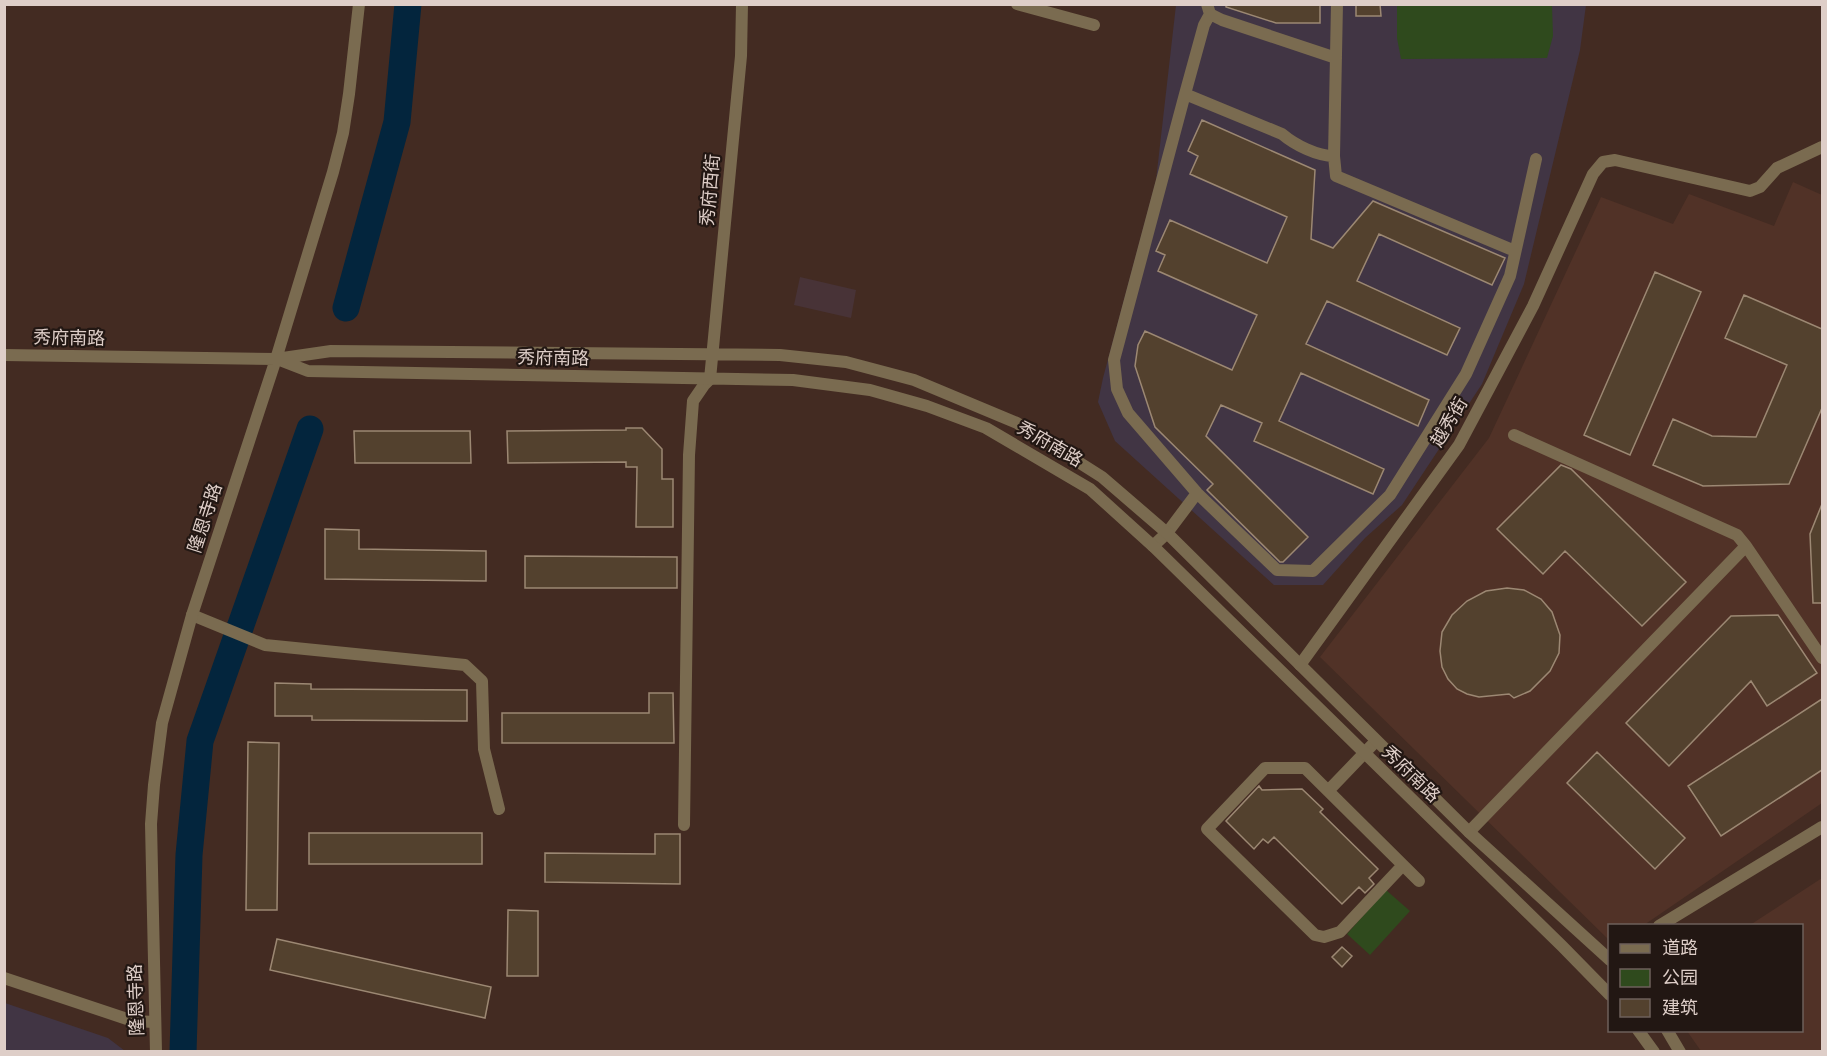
<svg xmlns="http://www.w3.org/2000/svg" width="1827" height="1056" font-family="'Public Sans','Noto Sans SC',sans-serif">
<style>
.built{fill:#513227}
.industrial{fill:#483337}
.education{fill:#413544}
.green{fill:#2f4a1d}
.lines{fill:none;stroke-linecap:round;stroke-linejoin:round}
.river{stroke:#03253d;stroke-width:27}
.building{fill:#53412e;stroke:#9c8873;stroke-width:1.5}
.minor{stroke:#7a6b50;stroke-width:12}
.tertiary{stroke:#7a6b50;stroke-width:12}
.labels{text-anchor:middle;stroke-width:4.5;stroke-linejoin:round;paint-order:stroke}
.street-label{font-size:18px;fill:#decec8;stroke:#221713}
</style>
<rect width="100%" height="100%" fill="#432b22"/>
<path class="built" d="M1793,182L1822,195V803L1644,925L1610,926L1609,940L1320,657L1489,438L1601,197L1673,224L1689,194L1774,226Z
M1822,878V1051H1701L1687,1031L1802,1030V926L1750,925Z"/>
<path class="industrial" d="M800,277L856,290L851,318L794,305Z"/>
<path class="education" d="M1176,5H1586L1580,50L1524,284L1482,384L1402,505L1365,538L1323,585H1274L1115,441L1098,402L1103,378L1156,180Z
M5,1003L108,1038L125,1051H5Z"/>
<path class="green" d="M1397,5H1552L1553,36L1547,58L1401,59L1397,38Z
M1386,890L1410,911L1370,955L1347,934Z"/>
<g class="lines">
<path class="river" d="M346,308L397,122L408,4
M183,1052L189,855L200,741L310,429"/>
</g>
<path class="building" d="M1226,4H1320V23H1276L1226,7Z
M1356,4H1380L1381,16H1356Z
M1202,120L1315,170L1311,239L1333,248L1373,201L1505,258L1492,285L1379,234L1357,281L1460,328L1447,355L1327,301L1306,344L1429,400L1418,426L1301,373L1279,421L1384,469L1373,494L1254,441L1262,423L1221,405L1206,436L1308,537L1283,562H1280L1207,490L1213,484L1155,427L1135,366L1138,345L1145,331L1232,370L1257,315L1158,271L1165,255L1156,251L1170,220L1267,263L1287,217L1190,174L1198,156L1188,151Z
M1655,272L1701,292L1630,455L1584,435Z
M1744,295L1822,329V408L1789,484L1703,486L1653,465L1673,419L1712,436L1756,437L1787,365L1725,338Z
M626,428H642L662,449V479H673V527H636L637,467H626V462L508,463L507,431L626,430Z
M354,431H470L471,463H355Z
M1561,465L1571,469L1686,582L1642,626L1565,551L1543,574L1497,529Z
M1822,504V603H1813L1810,534Z
M325,529L359,530V549L486,551V581L325,579Z
M525,556L677,557V588H525Z
M1507,588L1524,590L1541,599L1552,612L1560,635L1559,653L1550,671L1530,691L1514,698L1509,694L1479,697L1467,694L1457,689L1448,679L1442,667L1440,651L1442,632L1452,615L1467,601L1486,591Z
M1778,615L1817,673L1767,706L1751,681L1669,766L1626,723L1731,616Z
M275,683L311,684V689L467,690V721L312,720V716H275Z
M649,693H673L674,743H502V713H649Z
M1822,699V770L1721,836L1688,786Z
M248,742L279,743L277,910H246Z
M1597,752L1685,838L1655,869L1567,783Z
M1259,786L1262,790L1302,789L1323,809L1320,812L1378,869L1369,878L1374,884L1365,893L1359,887L1342,904L1274,837L1268,843L1263,839L1254,849L1226,821Z
M309,833H482V864H309Z
M655,834H680V884L545,882V853L655,854Z
M508,910L538,911V976H507Z
M277,939L491,987L485,1018L270,970Z
M1342,947L1352,956L1342,967L1332,957Z"/>
<g class="lines">
<path class="minor" d="M1017,4L1094,25
M1207,4L1210,14L1204,25L1185,94L1114,360L1117,389L1128,413L1197,493L1277,570L1313,571L1390,495L1466,374L1510,276L1536,159
M1210,14L1222,20L1336,58
M1185,94L1282,134C1295,145 1317,156 1334,156L1337,4
M1334,156L1336,176L1515,251
M1153,546L1167,533L1197,493
M1746,546L1822,658
M192,615L265,645L465,665L482,681L484,749L499,809
M1300,665L1459,445L1533,306L1593,174L1603,162L1615,160L1750,191L1760,187L1777,168L1822,147
M1328,791L1376,741
M684,825L689,455L693,401L704,385L710,379
M1469,832L1746,546L1737,535L1514,435
M1403,865L1340,932L1324,937L1315,935L1207,829L1265,768H1305C1343,806 1381,843 1419,881
M4,978L133,1021L155,1022"/>
<path class="tertiary" d="M4,355L276,359L331,351L780,355L846,362L914,380L1017,423L1102,477L1167,533L1469,832L1610,960
M277,359L308,371L793,380L870,390L927,406L986,428L1090,489L1153,546L1562,946L1610,995
M710,379L741,56L742,4
M1659,926L1822,827
M1638,1030L1654,1052
M1667,1030L1680,1052
M156,1052L151,824L154,785L162,723L192,615L276,359L333,172L343,133L349,94L359,4"/>
</g>
<g class="labels">
<g class="street-label">
<text transform="translate(710 190) rotate(-85)" y="6">秀府西街</text>
<text transform="translate(69 338) rotate(1)" y="6">秀府南路</text>
<text transform="translate(553 358) rotate(1)" y="6">秀府南路</text>
<text transform="translate(1449 422) rotate(-59)" y="6">越秀街</text>
<text transform="translate(1050 444) rotate(30)" y="6">秀府南路</text>
<text transform="translate(205 518) rotate(-72)" y="6">隆恩寺路</text>
<text transform="translate(1411 774) rotate(44)" y="6">秀府南路</text>
<text transform="translate(136 1000) rotate(-92)" y="6">隆恩寺路</text>
</g>
</g>
<rect width="1827" height="1056" fill="none" stroke="#decec8" stroke-width="12"/>
<rect x="1608" y="924" width="195" height="108" fill="#221713" stroke="#6d605b" stroke-width="1.5"/>
<rect x="1620" y="944" width="30" height="9" fill="#7a6b50" stroke="#6d605b" stroke-width="1.5"/>
<text x="1662" y="954" font-size="18" fill="#decec8">道路</text>
<rect x="1620" y="969" width="30" height="18" fill="#2f4a1d" stroke="#6d605b" stroke-width="1.5"/>
<text x="1662" y="984" font-size="18" fill="#decec8">公园</text>
<rect x="1620" y="999" width="30" height="18" fill="#53412e" stroke="#6d605b" stroke-width="1.5"/>
<text x="1662" y="1014" font-size="18" fill="#decec8">建筑</text>
</svg>
